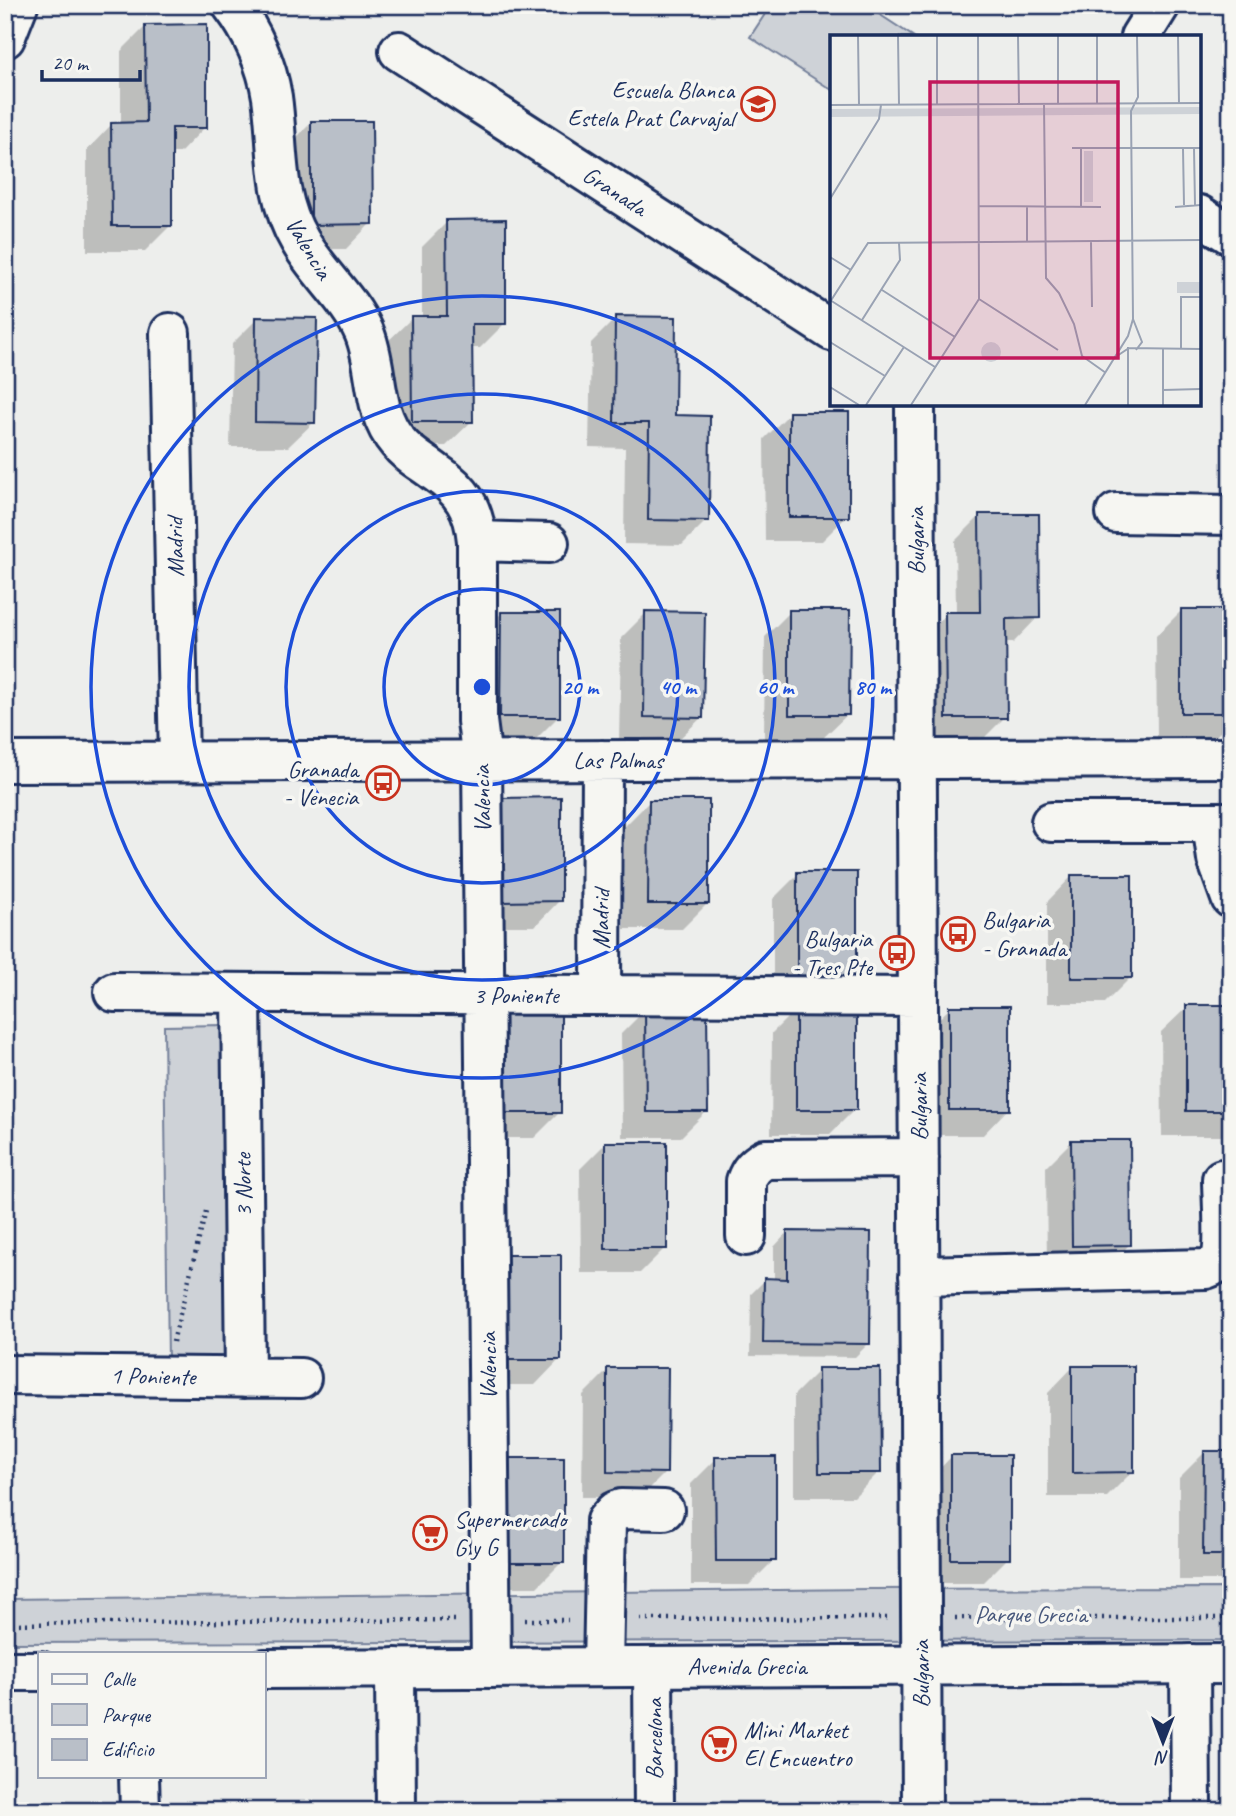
<svg xmlns="http://www.w3.org/2000/svg" width="1236" height="1816" font-family="Caveat,sans-serif">
<style>
.green{fill:#ced2d7;stroke:#74809a;stroke-width:2}
.shadow{fill:#0003}
.building{fill:#b9bfc8;stroke:#1b2f5e;stroke-width:2}
.lines{fill:none;stroke-linecap:round;stroke-linejoin:round}
.minor-casing{stroke:#1b2f5e;stroke-width:44}
.major-casing{stroke:#1b2f5e;stroke-width:44}
.path{stroke:#1b2f5e;stroke-width:4.5;stroke-dasharray:2 5;stroke-linecap:butt}
.minor{stroke:#f6f6f2;stroke-width:38}
.major{stroke:#f6f6f2;stroke-width:38}
.ring{fill:none;stroke:#1d4ed8;stroke-width:3.5}
.labels{text-anchor:middle;stroke-width:7;stroke-linejoin:round;paint-order:stroke}
.poi-label{font-size:24px;fill:#1b2f5e;stroke:#f6f6f2;text-anchor:end}
.street-label{font-size:24px;fill:#1b2f5e;stroke:#f6f6f2}
.park-label{font-size:24px;fill:#48587c;stroke:#f6f6f2}
.inset-road{fill:none;stroke:#99a2b3;stroke-width:2}
.view{fill:#c2185b;fill-opacity:0.15;stroke:#c2185b;stroke-width:3.5}
.inset-edge{fill:none;stroke:#1b2f5e;stroke-width:3.5}
.centre{fill:#1d4ed8;stroke:#f6f6f2;stroke-width:3.5}
.ring-label{font-size:21px;text-anchor:middle;font-weight:bold;fill:#1d4ed8;stroke:#f6f6f2;stroke-width:7;stroke-linejoin:round;paint-order:stroke}
</style>
<rect width="100%" height="100%" fill="#edeeec"/>
<filter id="ink" filterUnits="userSpaceOnUse"><feTurbulence type="fractalNoise" baseFrequency=".0143" numOctaves="2"/><feDisplacementMap in="SourceGraphic" scale="14" xChannelSelector="R" yChannelSelector="G"/><feConvolveMatrix kernelMatrix="1 2 1 2 8 2 1 2 1" color-interpolation-filters="sRGB"/></filter>
<g filter="url(#ink)">
<path class="green" d="M771,5H865L914,37H832V90L750,37Z
M222,1025L226,1362L168,1363L164,1026Z
M1231,1588V1640L5,1643V1599L870,1589Z"/>
<path class="shadow" d="M146,26L205,127L180,153H170V226L145,251H87V150L112,124H121V51Z
M312,122L371,223L346,249H287V147Z
M447,222L505,323L480,348H471L472,421L446,446H387L386,343L412,318H422V247Z
M616,318L673,417L707,520L682,545L624,544L625,448L589,447L591,343Z
M257,319L314,422L288,447H230L232,344Z
M789,414L847,516L822,541H765L764,439Z
M980,516L1038,617L1013,643H1004L1005,717L980,742H922L921,639L946,614H956L955,541Z
M1181,611H1231V721L1215,737H1157L1156,636Z
M790,612L848,714L822,739H764L765,637Z
M502,613L558,717L533,742H476V638Z
M646,613L702,717L676,742L619,741L621,638Z
M649,802L707,904L682,929H624V827Z
M476,825L560,900L535,926H477Z
M798,874L856,976L830,1002H773V899Z
M1072,876L1130,978L1105,1003H1047V902Z
M1187,1007H1231V1126L1221,1136H1162L1161,1032Z
M797,1008L855,1109L830,1134H771L772,1033Z
M950,1008L1008,1109L983,1135H924V1033Z
M502,1009L559,1113L534,1138H476Z
M646,1009L706,1112L681,1137H622L621,1034Z
M1071,1142L1130,1244L1104,1270H1047L1046,1167Z
M605,1144L665,1248L640,1273H581L580,1169Z
M787,1233L869,1343L855,1357L750,1356L751,1294L765,1280H774V1247Z
M475,1282L560,1359L535,1385H475Z
M1073,1367L1132,1472L1107,1497H1048V1393Z
M608,1370L666,1472L641,1497H582L583,1395Z
M819,1370L879,1472L854,1497H794V1395Z
M1204,1453H1231V1580H1179V1478Z
M952,1456L1008,1558L983,1583H926L927,1482Z
M716,1459L774,1560L749,1585H691V1484Z
M479,1485L562,1562L537,1587H479Z"/>
<path class="building" d="M207,24V128H172V226H112L111,123L146,122L145,25Z
M311,121H372L373,224L311,225Z
M506,219V324H472L473,422H412L411,316H447L446,220Z
M615,316L676,317L675,415L710,416L709,521L648,520L649,423H614Z
M256,317L317,318L315,423L255,422Z
M789,412H849V517H789Z
M979,514H1039L1040,618L1006,619L1007,718H946L945,612H980Z
M1181,609H1231V713H1181Z
M789,610H850L849,715H789Z
M645,611L705,612L703,718L644,717Z
M501,612H560V717H500Z
M561,797V901L501,902L500,798Z
M649,800H709V904H648Z
M797,872H857V977L797,978Z
M1071,875H1132V978H1071Z
M1186,1005H1231V1111H1186Z
M796,1006H857V1110H796Z
M949,1006H1010V1110H949Z
M707,1007L708,1112H646L645,1008Z
M501,1008H561V1113H501Z
M1071,1140H1130L1131,1245L1072,1246Z
M605,1142H667V1249H605Z
M787,1231L871,1232L870,1344L763,1343L764,1278L787,1279Z
M499,1255H561V1360H500Z
M1072,1366H1134V1472L1072,1473Z
M607,1368H668L667,1473L607,1472Z
M818,1368H880L881,1473H819Z
M1204,1451H1231V1555H1203Z
M951,1455H1010V1559H951Z
M715,1457H776V1561H716Z
M503,1458H564V1563H503Z"/>
<g class="lines">
<g class="minor-casing">
<path id="minor" d="M232,5C252,31 267,65 272,97C279,147 273,196 300,241C318,273 349,298 364,332C379,368 371,411 398,442C408,455 422,462 435,472C462,490 474,508 477,541V721L482,760L491,1668
M1140,37L1160,5
M5,38L18,5
M399,51L832,331
M1199,215L1231,235
M170,333L179,761
M915,404L922,1811
M1116,513L1231,515
M477,541L549,543
M5,762L1231,758
M1051,822H1231
M1212,823L1217,859L1231,898
M114,992L918,997
M241,993L245,1378
M601,995L602,760
M746,1236V1181C750,1170 755,1165 765,1159L919,1158
M919,1276L1206,1269C1212,1267 1216,1265 1220,1260C1226,1248 1222,1195 1222,1179
M5,1375L301,1378
M1190,1664L1191,1811
M603,1667L606,1521L615,1511L621,1509L664,1510
M653,1667L654,1811
M395,1668L396,1811
M139,1776L140,1811"/>
</g>
<g class="major-casing">
<path id="major" d="M264,1669L1231,1664
M5,1671H40"/>
</g>
<path class="path" d="M173,1342L206,1211
M955,1618H1231
M640,1619L887,1618
M525,1620H568
M5,1624L456,1620"/>
<use href="#minor" class="minor"/>
<use href="#major" class="major"/>
</g>
</g>
<g class="ring">
<circle cx="482" cy="687" r="98"/>
<circle cx="482" cy="687" r="196"/>
<circle cx="482" cy="687" r="293"/>
<circle cx="482" cy="687" r="391"/>
</g>
<defs>
<g id="school-ring" transform="scale(1.75)"><circle r="9.5" fill="#f6f6f2" stroke="#c8321e" stroke-width="1.5"/><path d="M0-5L7-2L0 1L-7-2ZM-4 1L0 2.5L4 1V4Q0 6-4 4Z" fill="#c8321e"/></g>
<g id="bus-ring" transform="scale(1.75)"><circle r="9.5" fill="#f6f6f2" stroke="#c8321e" stroke-width="1.5"/><path d="M-5-6H5V4H4V6H2V4H-2V6H-4V4H-5ZM-3.5-4V0h7V-4ZM-3.5 1.2v1.5H-2V1.2ZM2 1.2v1.5H3.5V1.2Z" fill="#c8321e"/></g>
<g id="supermarket-ring" transform="scale(1.75)"><circle r="9.5" fill="#f6f6f2" stroke="#c8321e" stroke-width="1.5"/><path d="M-6-5.5h2.5l.6 2H6L4.5 2H-2.5L-4.4-4H-6ZM-1.5 3.2a1.3 1.3 0 1 0 .1 0ZM3 3.2a1.3 1.3 0 1 0 .1 0Z" fill="#c8321e"/></g>
</defs>
<g fill-rule="evenodd">
<use href="#school-ring" x="758" y="104"/>
<use href="#bus-ring" x="383" y="783"/>
<use href="#bus-ring" x="958" y="934"/>
<use href="#bus-ring" x="897" y="953"/>
<use href="#supermarket-ring" x="430" y="1533"/>
<use href="#supermarket-ring" x="719" y="1744"/>
</g>
<g class="labels">
<g class="poi-label">
<text x="734" y="98">Escuela Blanca<tspan x="734" dy="28">Estela Prat Carvajal</tspan></text>
<text x="358" y="777">Granada<tspan x="358" dy="28">- Venecia</tspan></text>
<text x="982" y="928" text-anchor="start">Bulgaria<tspan x="982" dy="28">- Granada</tspan></text>
<text x="872" y="947">Bulgaria<tspan x="872" dy="28">- Tres Pte</tspan></text>
<text x="454" y="1527" text-anchor="start">Supermercado<tspan x="454" dy="28">G y G</tspan></text>
<text x="744" y="1738" text-anchor="start">Mini Market<tspan x="744" dy="28">El Encuentro</tspan></text>
</g>
<g class="street-label">
<text transform="translate(615 191) rotate(33)" y="8">Granada</text>
<text transform="translate(309 248) rotate(59)" y="8">Valencia</text>
<text transform="translate(916 541) rotate(-90)" y="8">Bulgaria</text>
<text transform="translate(175 547) rotate(-91)" y="8">Madrid</text>
<text x="618" y="768">Las Palmas</text>
<text transform="translate(482 799) rotate(-91)" y="8">Valencia</text>
<text transform="translate(601 919) rotate(-90)" y="8">Madrid</text>
<text x="516" y="1003">3 Poniente</text>
<text transform="translate(919 1107) rotate(-90)" y="8">Bulgaria</text>
<text transform="translate(243 1185) rotate(-91)" y="8">3 Norte</text>
<text transform="translate(488 1366) rotate(-90)" y="8">Valencia</text>
<text transform="translate(153 1376) rotate(1)" y="8">1 Poniente</text>
<text x="747" y="1674">Avenida Grecia</text>
<text transform="translate(921 1674) rotate(-90)" y="8">Bulgaria</text>
<text transform="translate(654 1739) rotate(-90)" y="8">Barcelona</text>
</g>
<g class="park-label">
<text x="1031" y="1622">Parque Grecia</text>
</g>
</g>
<g transform="translate(830 35)">
<rect width="371" height="371" fill="#edeeec"/>
<path d="M371,72V79L0,82V74ZM254,116H263V167H254ZM347,247H371V258H347ZM151 317a10 10 0 1 1 20 0a10 10 0 1 1-20 0Z" fill="#ced2d7"/>
<path class="inset-road" d="M28,1L29,70M68,1L69,70M107,1V70M188,1L189,70M228,1V69M267,1V69M348,1L349,69M214,69L216,243L229,258L244,289L252,321L276,338M0,70L371,68M242,113H371M364,113L365,170M251,114V172M353,114L354,170M0,164L49,84L51,70M149,171L271,172M345,172L371,170M197,207V172M261,207L262,272M0,222L21,235M52,255L125,302M149,264L228,315M0,265L105,332M0,267L38,208L371,205M303,284L312,307L306,315M32,285L70,225L69,208M0,307L55,341M298,312V370M333,314V370M351,314V262H371M287,321L299,313L371,314M0,352L29,370M333,355L371,354M36,370L74,312M81,370L149,264L148,1M255,370L298,301L303,284L301,76L308,62L307,1"/>
<path class="view" d="M100,47H288V323H100Z"/>
<rect width="371" height="371" class="inset-edge"/>
</g>
<circle cx="482" cy="687" r="10" class="centre"/>
<g class="ring-label">
<text x="580" y="694">20 m</text>
<text x="678" y="694">40 m</text>
<text x="775" y="694">60 m</text>
<text x="873" y="694">80 m</text>
</g>
<rect width="1236" height="1816" fill="none" stroke="#f6f6f2" stroke-width="28"/>
<rect x="14" y="14" width="1208" height="1788" fill="none" stroke="#1b2f5e" stroke-width="2.5" filter="url(#ink)"/>
<rect x="38" y="1652" width="228" height="126" fill="#f6f6f2" stroke="#9ea6b7" stroke-width="2"/>
<rect x="52" y="1674" width="35" height="10" fill="#f6f6f2" stroke="#9ea6b7" stroke-width="2"/>
<text x="102" y="1686" font-size="21" fill="#1b2f5e">Calle</text>
<rect x="52" y="1704" width="35" height="21" fill="#ced2d7" stroke="#9ea6b7" stroke-width="2"/>
<text x="102" y="1722" font-size="21" fill="#1b2f5e">Parque</text>
<rect x="52" y="1739" width="35" height="21" fill="#b9bfc8" stroke="#9ea6b7" stroke-width="2"/>
<text x="102" y="1756" font-size="21" fill="#1b2f5e">Edificio</text>
<g transform="translate(1163 1742) rotate(180)" stroke="#f6f6f2" stroke-width="5" paint-order="stroke">
<path d="M0-5L12 26L0 18L-12 26Z" fill="#1b2f5e"/>
<text y="-10" font-size="19" font-weight="bold" text-anchor="middle" fill="#1b2f5e">N</text>
</g>
<path d="M42 70v10h98v-10" fill="none" stroke="#1b2f5e" stroke-width="3.5"/>
<text x="52" y="70" font-size="21" fill="#1b2f5e" stroke="#f6f6f2" stroke-width="5" paint-order="stroke">20 m</text>
</svg>
